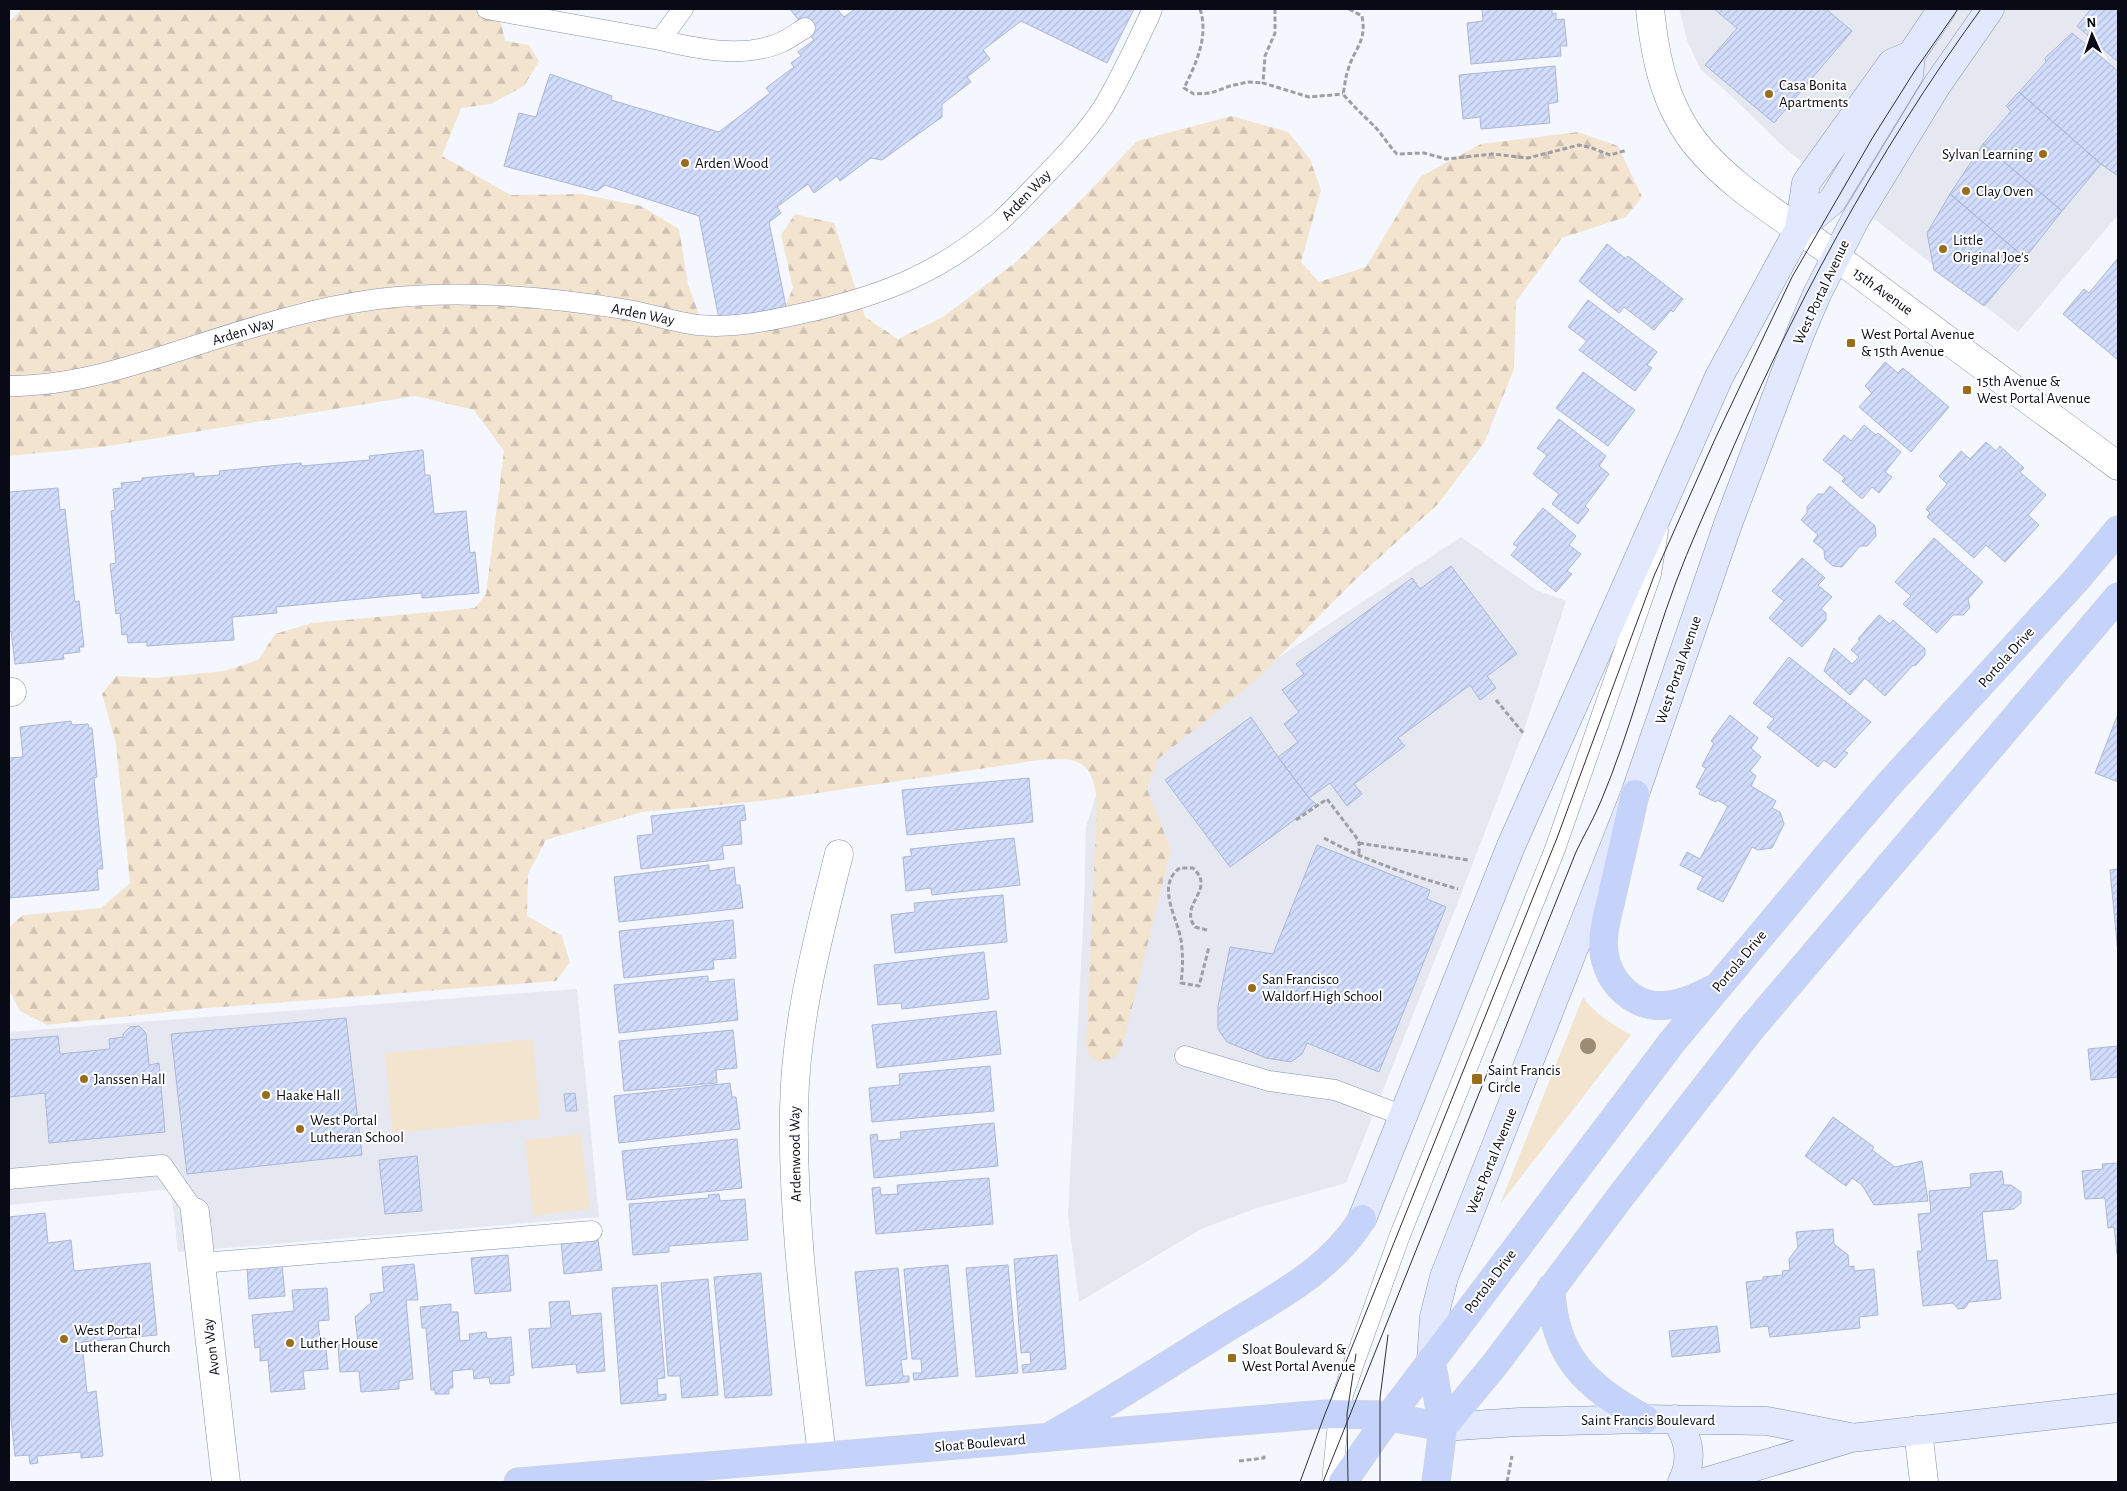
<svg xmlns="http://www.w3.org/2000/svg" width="2127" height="1491" font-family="'Alegreya Sans',sans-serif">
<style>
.built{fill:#e5e8f0}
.green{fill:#f3e4d0}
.forest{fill:url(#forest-firs)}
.building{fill:url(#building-hatch);stroke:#acb7d5}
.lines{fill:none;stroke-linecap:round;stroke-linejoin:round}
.lane-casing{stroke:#8791ae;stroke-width:21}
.street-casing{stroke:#8791ae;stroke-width:29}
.secondary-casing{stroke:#8791ae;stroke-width:29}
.primary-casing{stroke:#d3d3d5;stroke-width:29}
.path{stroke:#9d9fa7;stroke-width:3;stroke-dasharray:5 2.5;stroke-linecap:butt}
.lane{stroke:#fff;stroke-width:20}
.street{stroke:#fff;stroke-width:28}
.secondary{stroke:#e2e8fd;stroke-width:28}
.primary{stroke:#c5d2fa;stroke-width:28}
.tram{stroke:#2e313b;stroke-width:1}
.tree{fill:#9b8c73}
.poi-dot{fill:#9a6d1d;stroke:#fff;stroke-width:2}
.labels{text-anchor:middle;stroke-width:4;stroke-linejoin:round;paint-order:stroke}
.poi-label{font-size:15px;fill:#080b15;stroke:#fff;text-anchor:start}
.street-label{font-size:15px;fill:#080b15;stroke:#fff}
</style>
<defs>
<pattern id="forest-firs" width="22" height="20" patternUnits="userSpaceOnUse" patternTransform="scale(1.25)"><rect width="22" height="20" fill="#f3e4d0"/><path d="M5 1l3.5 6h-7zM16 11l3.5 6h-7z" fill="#cfc2b2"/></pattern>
<pattern id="building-hatch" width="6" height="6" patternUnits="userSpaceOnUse" patternTransform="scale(1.25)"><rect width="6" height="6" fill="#d2ddfc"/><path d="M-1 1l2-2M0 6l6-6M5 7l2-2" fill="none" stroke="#b3bcd7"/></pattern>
</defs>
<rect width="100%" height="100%" fill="#f5f7fe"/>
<path class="built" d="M1679,9H2118V215L2018,332L1787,150L1729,94L1701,70L1688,43Z
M1461,537L1536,590L1566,601L1523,733L1458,902L1346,1183L1254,1209L1201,1229L1079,1302L1068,1216L1084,906L1086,827L1103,773Z
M577,989L599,1217L178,1252L171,1189L9,1205V1032Z"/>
<path class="green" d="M1583,997C1594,1014 1614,1025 1631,1035L1500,1204Z
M533,1039L540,1119L392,1133L385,1053Z
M581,1134L590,1209L533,1216L525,1140Z"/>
<path class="forest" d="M22,9H498L505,41L529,45L539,61L524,86L491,104L461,108L442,156L511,195L581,194L641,206L679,229L688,284L702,323L779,321L793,288L781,235L795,214L834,223L865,317L898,339L943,317L1016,262L1082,199L1137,141L1232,116L1288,132L1310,159L1321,190L1301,262L1319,282L1366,267L1420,177L1481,144L1578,132L1618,146L1642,197L1626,217L1562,238L1516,302L1514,369L1484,443L1438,504L1355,580L1255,681L1158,759L1147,789L1171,850L1122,1048L1115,1058L1101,1062L1090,1057L1086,1046L1097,799C1091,758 1077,758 1039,760L771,800L642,812L546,840L528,874L527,916L562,936L570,962L556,981L196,1009L47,1025L20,1011L9,990V927L23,915L101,908L130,883L116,744L102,694L116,676L155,678L224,671L258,660L275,634L312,623L475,608L486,594L504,451L474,410L415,396L102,447L9,456V22Z"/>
<path class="building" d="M790,9H837L844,17L855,9H1134L1107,63L1021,21L983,50L990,59L967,77L971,82L942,104V117L882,160L871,158L840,181L837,176L814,193L808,184L777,207L781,213L769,222L786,307L719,319L699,216L605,185L597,191L504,166L519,113L536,117L550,74L612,96L611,100L719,132L770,93L766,88L794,67L791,63L801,56L798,52L814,40Z
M1482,9H1552V14L1556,13V20L1564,19L1567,46H1560L1561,56L1471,64L1467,23L1483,21Z
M1714,9H1826L1852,31L1774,123L1705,65L1737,28Z
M2091,9H2118V62L2077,26Z
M2072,33L2118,71V176L2101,164L2019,92L2046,62L2045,58Z
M1555,66L1558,102L1548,104L1550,123L1481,129L1480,117L1463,119L1459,75Z
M2019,92L2101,164L2062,211L1983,144L2011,111L2006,106Z
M1983,144L2062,211L2025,258L1950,194Z
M1950,194L2025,258L1984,306L1934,270L1927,233Z
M1607,244L1626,259L1628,256L1683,299L1673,312L1671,310L1654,330L1624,307L1619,313L1579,281Z
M2118,258V360L2063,314L2084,289L2089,293Z
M1588,300L1657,352L1647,365L1652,368L1635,391L1579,350L1587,341L1568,327Z
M1885,362L1898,373L1903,368L1949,407L1911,452L1859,407L1872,393L1865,386Z
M1583,372L1635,410L1608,446L1556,408Z
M1559,419L1606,456L1599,466L1609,474L1585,506L1589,510L1578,524L1552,504L1559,494L1533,474L1547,455L1537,448Z
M1864,425L1876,435L1878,433L1901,452L1885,472L1892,477L1879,493L1872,487L1862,499L1842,481L1845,478L1823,460L1844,435L1851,441Z
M1986,442L1996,451L2000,446L2024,468L2020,472L2046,495L2028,515L2039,525L2005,562L1986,545L1974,558L1927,517L1930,513L1926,509L1947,484L1939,476L1961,451L1970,459Z
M423,450L425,475H430L434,514L466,511L470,553L475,552L479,593L422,598V593L276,607L277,613L232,617L234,640L147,646V642L128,643L127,634L122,635L120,613L116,614L110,564L116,563L111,511L115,510L113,489L122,488L121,483L142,481V478L194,473V477L220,475L219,471L301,463L302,466L370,460L369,456Z
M1830,486L1875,526L1876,536L1867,546H1860L1842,567L1833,566L1825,559L1824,550L1813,541L1818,535L1801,520L1807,513V507L1818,494H1824Z
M58,488L60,510L65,509L75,602L79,601L84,647H79L80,652L63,654L64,659L15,664L11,631L9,632V492Z
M1543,508L1576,536L1569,545L1581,554L1567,571L1572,574L1556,592L1511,555L1518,547L1513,544Z
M1934,538L1983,582L1968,599L1970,608L1963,615H1953L1937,633L1903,604L1911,596L1895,582Z
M1802,558L1825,578L1818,585L1832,597L1821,609L1826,613V620L1802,647L1769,618L1784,601L1772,591Z
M1451,566L1517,654L1487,676L1496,688L1480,700L1470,685L1398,738L1405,746L1354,784L1362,794L1347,806L1330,783L1309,798L1278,757L1298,742L1284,724L1299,712L1282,690L1304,674L1296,664L1412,578L1420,589Z
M1879,615L1890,624L1893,620L1925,649V655L1916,665L1912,666L1885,696L1865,678L1850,695L1824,671L1834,648L1852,664L1859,657L1851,650L1860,640L1858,639Z
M1789,657L1871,722L1844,751L1848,753L1835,768L1824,760L1818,767L1767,727L1774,719L1753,703Z
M2118,714V782L2095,773Z
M1730,715L1758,738L1751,748L1761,757L1750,771L1756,776L1751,786L1776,801L1772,808L1780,812L1784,824L1772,848L1758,850L1752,847L1723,902L1697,889L1703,877L1680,865L1687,852L1700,859L1728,806L1717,800L1716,802L1699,794L1701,790L1696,787L1706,768L1702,766L1714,743L1711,741Z
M1251,717L1278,757L1309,798L1316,804L1230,867L1165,780Z
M71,721L72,725L88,724L89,728H92L97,777L94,778L103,869H97L99,890L9,898V758L23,757L20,727Z
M1029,778L1033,822L907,835L902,790Z
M744,805L746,820L740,821L742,844L722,846L724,859L641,869L637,836L653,834L651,816Z
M1014,838L1020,885L932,895L931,888L906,891L903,857L912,856L910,849Z
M1317,845L1430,890L1427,899L1446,907L1379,1072L1307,1043L1302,1054L1291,1062L1266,1058L1227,1042L1218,1029V1006L1230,947L1273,954Z
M709,865V871L734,867L736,885H740L743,908L619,922L614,877Z
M2118,869V954L2110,870Z
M1003,895L1007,942L895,953L891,915L915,912L914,903Z
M733,920L736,958L713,960L714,969L624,978L619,931Z
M984,952L989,999L902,1009L901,1003L878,1005L874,965Z
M708,976V982L734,979L738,1020L619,1033L614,985Z
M996,1011L1001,1054L877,1068L872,1025Z
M346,1018L362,1155L187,1174L171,1034Z
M139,1026L146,1033L149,1065L159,1063L165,1132L49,1143L45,1093L9,1097V1040L58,1036L60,1054L110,1049L109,1039L123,1037V1034L130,1027Z
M733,1030L737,1068L716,1070L717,1083L624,1091L619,1041Z
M2118,1046V1077L2091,1080L2088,1049Z
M990,1066L994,1111L872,1122L869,1088L900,1085L899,1074Z
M730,1083L732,1097H736L740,1129L619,1143L614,1096Z
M575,1093L577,1111H566L564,1094Z
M1833,1117L1874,1147L1872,1150L1895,1167L1922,1161L1928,1201L1874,1205L1862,1185L1852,1178L1846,1186L1805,1156Z
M994,1123L998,1166L874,1178L870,1135L877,1134L878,1141L901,1139L900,1132Z
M737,1139L742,1188L627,1200L622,1151Z
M417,1156L422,1211L385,1214L379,1160Z
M2118,1163V1254H2117L2114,1227L2108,1228L2105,1198L2085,1199L2082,1171L2103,1169L2102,1164Z
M2002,1171L2004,1185H2011L2021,1192V1203L2014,1209L1982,1212L1987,1261L1997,1260L2001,1299L1969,1302L1965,1308L1958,1309L1953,1303L1923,1306L1917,1251H1922L1918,1214L1931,1213L1929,1191L1971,1187L1970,1174Z
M989,1178L993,1224L876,1234L872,1188L880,1187L881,1195L898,1194L897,1185Z
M719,1194L720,1201L745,1199L748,1240L669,1246V1252L633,1255L629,1204L709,1198L708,1195Z
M45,1213L48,1243L71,1240L74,1271L150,1263L157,1335L82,1342L87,1393L96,1391L103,1456L81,1458V1452L37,1456L38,1463L30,1464L29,1455L15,1456L9,1401V1217Z
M1833,1229L1834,1244L1848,1255L1849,1267L1854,1266V1271L1874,1269L1878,1315L1859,1317L1860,1328L1770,1337L1768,1326L1751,1328L1746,1282L1763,1280V1277L1783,1275L1782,1271L1790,1270L1789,1259L1798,1247L1796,1232Z
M598,1239L602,1270L564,1274L561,1242Z
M508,1255L511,1291L475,1294L471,1258Z
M1057,1255L1066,1369L1023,1373L1022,1365L1031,1364L1030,1352L1021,1353L1014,1259Z
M282,1264L285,1296L249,1299L247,1267Z
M414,1264L418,1300H406L413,1379L399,1381V1389L361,1392L359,1371L340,1372L338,1345L358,1343L355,1317L371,1303L370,1294L384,1292L382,1267Z
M948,1265L958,1376L914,1380L913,1373H922L921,1359H912L904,1269Z
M1008,1265L1018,1373L976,1377L966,1268Z
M898,1268L907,1359L901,1360L903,1376H909V1382L866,1386L855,1272Z
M761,1273L772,1395L725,1398L714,1277Z
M708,1279L718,1395L682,1398L680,1376H668L661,1283Z
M657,1285L665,1378L657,1379L658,1395L666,1394V1400L621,1404L612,1288Z
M327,1288L329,1320L318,1321L320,1339L325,1338L328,1369L303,1371L305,1389L271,1392L268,1360L260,1361V1347L255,1348L252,1315L294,1311L292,1290Z
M569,1301L571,1316L601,1313L605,1371L577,1373L576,1364L532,1368L529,1329L551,1328L549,1302Z
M451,1304V1312H458L460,1341L470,1340L469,1334L486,1332L487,1339L511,1337L514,1375L509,1376L510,1383L490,1384L489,1377L474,1379L473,1369L452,1371L453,1388H449V1394H435V1390H431L426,1328H422L420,1307Z
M1717,1326L1720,1352L1672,1357L1669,1331Z"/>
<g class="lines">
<g class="lane-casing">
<path id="lane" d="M487,9L660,40L683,9
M660,40C698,49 744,59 782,42C790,38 797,33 805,28
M9,386C74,386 136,365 197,345C256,326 316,307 378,299C459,289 542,296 623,309C648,313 673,322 698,325C737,329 776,319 813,311C886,294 940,272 998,223C1012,211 1025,196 1039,182C1061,159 1084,136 1102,109C1120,80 1134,48 1149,17L1152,9
M1185,1056L1269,1081L1335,1090L1404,1116
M9,1179L162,1165L195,1212
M201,1263L592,1231
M1332,1482L1339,1413L1343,1395L1354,1363L1400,1235L1555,849L1651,574L1658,531"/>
</g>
<g class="street-casing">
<path id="street" d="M1650,9C1655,57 1664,103 1695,143C1732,189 1784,217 1830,252C1925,324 2022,395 2118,466
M9,692H12
M195,1212L226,1482
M1918,1430L1924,1482
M822,1456C809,1342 792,1226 794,1110C795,1023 818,938 839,854"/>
</g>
<g class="secondary-casing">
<path id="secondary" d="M1799,229L1806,183L1892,63L1911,55
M1362,1219L1511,846L1719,377L1799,229L1832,201L1909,75L1911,55L1942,9
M1431,1360L1434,1317L1444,1277L1635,794L1728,524L1800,334L1817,294L1856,218L1937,85L1990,9
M1675,1419C1690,1439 1693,1460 1682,1482
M1443,1427L1519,1422L1645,1419L1767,1421L1850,1437
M1705,1482L1851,1438L2118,1408"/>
</g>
<g class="primary-casing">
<path id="primary" d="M1635,794C1628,827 1620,859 1613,891C1609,911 1601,932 1604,952C1607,973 1618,990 1637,1000C1661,1013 1691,1001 1713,989
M1551,1288C1553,1357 1588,1388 1645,1419
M1431,1360L1443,1427L1436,1482
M1443,1427L1496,1363L1621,1196L1750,1030L2118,597
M1054,1434C1110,1402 1163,1368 1217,1334C1269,1301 1329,1273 1362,1219
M518,1482L1325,1414L1379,1415L1443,1427
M1343,1482L1380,1429L1672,1042L1834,848L1890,783L2077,579L2118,530"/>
</g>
<path class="path" d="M1200,9C1209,36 1196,64 1184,88L1194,94L1211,93L1230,86L1248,82L1263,83
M1275,9V33L1265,56L1263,83L1309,97L1343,94
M1349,9L1362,16C1367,43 1354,48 1348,70C1345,78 1345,86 1343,94C1353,106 1361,113 1371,123C1381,132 1388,145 1397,154L1424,153L1446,159L1493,154L1528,158L1579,145L1592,148L1610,155L1627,150
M1496,700L1524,734
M1296,820L1327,799L1356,837L1359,843V856
M1324,838C1368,862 1410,875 1458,889
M1359,843L1468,860
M1207,930L1195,927C1178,904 1217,890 1193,868H1180C1155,885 1178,919 1181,940C1183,955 1183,968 1181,983L1199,986L1209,947
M1239,1461L1264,1458V1454
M1507,1482L1512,1456"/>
<use href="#lane" class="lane"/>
<use href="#street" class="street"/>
<use href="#secondary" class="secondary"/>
<use href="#primary" class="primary"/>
<path class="tram" d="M1300,1482L1325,1414L1557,838L1654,576L1715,439L1792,277L1873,137L1916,69L1958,9
M1323,1482L1576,852C1584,835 1594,818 1601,801C1631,730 1649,654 1676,582C1689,547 1705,512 1720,478C1790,313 1876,153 1981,9
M1348,1482L1347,1414L1356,1354
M1380,1482V1398L1388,1335"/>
</g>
<circle class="tree" cx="1588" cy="1046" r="8"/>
<g class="poi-dot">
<circle cx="1769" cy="94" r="5"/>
<circle cx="2043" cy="154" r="5"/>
<circle cx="685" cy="163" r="5"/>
<circle cx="1966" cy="191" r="5"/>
<circle cx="1943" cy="249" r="5"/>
<rect x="1846" y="338" width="10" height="10" rx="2.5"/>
<rect x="1962" y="385" width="10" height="10" rx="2.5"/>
<circle cx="1252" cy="988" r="5"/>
<circle cx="84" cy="1079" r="5"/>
<rect x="1471" y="1073" width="12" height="12" rx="2.5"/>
<circle cx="266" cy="1095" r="5"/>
<circle cx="300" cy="1129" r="5"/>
<circle cx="64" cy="1339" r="5"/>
<circle cx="290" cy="1343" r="5"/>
<rect x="1227" y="1353" width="10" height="10" rx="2.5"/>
</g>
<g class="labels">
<g class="poi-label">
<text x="1779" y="90">Casa Bonita<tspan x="1779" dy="17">Apartments</tspan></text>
<text x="2033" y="159" text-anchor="end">Sylvan Learning</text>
<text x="695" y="168">Arden Wood</text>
<text x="1976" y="196">Clay Oven</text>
<text x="1953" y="245">Little<tspan x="1953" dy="17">Original Joe's</tspan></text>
<text x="1861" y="339">West Portal Avenue<tspan x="1861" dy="17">&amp; 15th Avenue</tspan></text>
<text x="1977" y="386">15th Avenue &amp;<tspan x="1977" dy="17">West Portal Avenue</tspan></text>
<text x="1262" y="984">San Francisco<tspan x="1262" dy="17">Waldorf High School</tspan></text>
<text x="1488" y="1075">Saint Francis<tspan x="1488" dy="17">Circle</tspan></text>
<text x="94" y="1084">Janssen Hall</text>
<text x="276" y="1100">Haake Hall</text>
<text x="310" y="1125">West Portal<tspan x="310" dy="17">Lutheran School</tspan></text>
<text x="74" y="1335">West Portal<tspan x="74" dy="17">Lutheran Church</tspan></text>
<text x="300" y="1348">Luther House</text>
<text x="1242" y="1354">Sloat Boulevard &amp;<tspan x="1242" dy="17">West Portal Avenue</tspan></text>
</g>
<g class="street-label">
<text transform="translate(1026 195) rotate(-46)" y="5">Arden Way</text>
<text transform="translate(1883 291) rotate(36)" y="5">15th Avenue</text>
<text transform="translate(1821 292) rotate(-65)" y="5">West Portal Avenue</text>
<text transform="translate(643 314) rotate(11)" y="5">Arden Way</text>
<text transform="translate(243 331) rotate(-17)" y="5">Arden Way</text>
<text transform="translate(2006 657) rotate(-48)" y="5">Portola Drive</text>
<text transform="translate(1678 670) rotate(-71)" y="5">West Portal Avenue</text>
<text transform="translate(1739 961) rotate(-50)" y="5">Portola Drive</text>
<text transform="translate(795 1154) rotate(-91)" y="5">Ardenwood Way</text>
<text transform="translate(1491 1161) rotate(-68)" y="5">West Portal Avenue</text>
<text transform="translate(1490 1281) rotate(-53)" y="5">Portola Drive</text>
<text transform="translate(211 1347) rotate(-97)" y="5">Avon Way</text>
<text x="1648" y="1425">Saint Francis Boulevard</text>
<text transform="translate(980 1443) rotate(-5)" y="5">Sloat Boulevard</text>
</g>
</g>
<rect width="2127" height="1491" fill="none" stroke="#080b15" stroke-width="20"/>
<g transform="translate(2092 35) rotate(357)" stroke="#ffffff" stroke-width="4" paint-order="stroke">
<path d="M0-4L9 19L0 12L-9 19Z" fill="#080b15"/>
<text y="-8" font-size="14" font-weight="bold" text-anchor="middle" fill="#080b15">N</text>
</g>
</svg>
